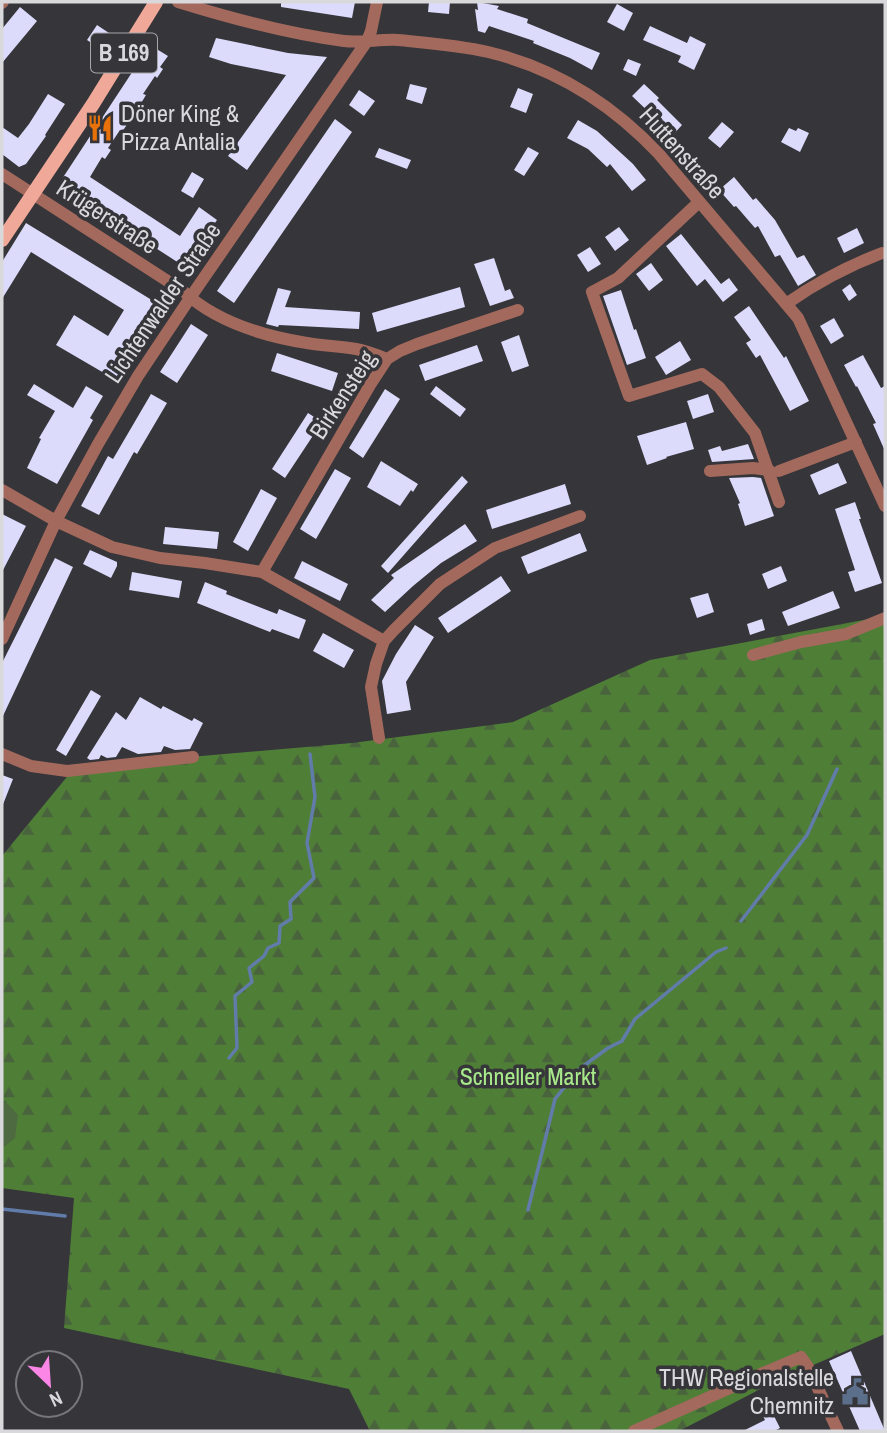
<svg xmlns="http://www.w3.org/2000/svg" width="887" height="1433" font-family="'Archivo Narrow',sans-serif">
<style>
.forest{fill:url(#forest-firs)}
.park{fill:#4d6a40}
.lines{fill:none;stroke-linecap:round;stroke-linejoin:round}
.stream{stroke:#627caa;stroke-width:3.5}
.building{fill:#dcdbfc}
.minor{stroke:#a3695c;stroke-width:12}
.major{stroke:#f0a999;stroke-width:14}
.labels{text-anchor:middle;stroke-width:7;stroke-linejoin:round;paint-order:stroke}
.shield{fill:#35353a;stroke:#a8a8ab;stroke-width:2}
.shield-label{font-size:23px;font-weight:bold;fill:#d9d9dc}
.poi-label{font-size:24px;fill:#d9d9dc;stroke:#35353a;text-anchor:start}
.street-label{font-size:24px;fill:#d9d9dc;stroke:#35353a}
.park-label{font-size:24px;fill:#a8ea8a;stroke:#35353a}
</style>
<defs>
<pattern id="forest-firs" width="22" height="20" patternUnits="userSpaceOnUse" patternTransform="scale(1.75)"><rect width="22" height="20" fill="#4f7e37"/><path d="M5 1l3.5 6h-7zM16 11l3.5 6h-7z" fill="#49633c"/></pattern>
</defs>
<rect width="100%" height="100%" fill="#35353a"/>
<path class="forest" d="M885,616V1334L774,1382L679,1431H370L349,1389L64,1328L74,1198L2,1188V1147H4L6,1101H2V856L75,767L352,743L513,722L650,660Z"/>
<path class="park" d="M2,1101H5L18,1115L15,1138L4,1147H2Z"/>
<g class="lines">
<path class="stream" d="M741,921L807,835L837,769
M229,1058L237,1048L235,996L252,982L249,968L264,956L268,948L279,943L280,926L291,919L290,902L314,878L307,843L315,797L310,754
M2,1209L65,1216
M528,1210L555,1099L578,1070L608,1048L622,1041L635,1019L716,952L726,948"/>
</g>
<path class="building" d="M281,2H355L352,18L281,7Z
M429,2H450L449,14L428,12Z
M477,2L499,6L497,9L528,19L527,23L600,53L592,70L570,58L533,43L534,41L489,26L485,33L478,31L475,9L478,10Z
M617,4L633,13L624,31L607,22Z
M20,7L37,21L2,63V29Z
M97,25L109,33L99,48L87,40Z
M650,26L687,43L690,36L706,44L694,70L678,62L681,56L643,40Z
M216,38L288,53L327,57L247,170L228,156L286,75L231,64L209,57Z
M150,45L168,56L160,67L163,69L157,78L155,76L143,94L146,95L140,105L137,103L126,121L128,123L122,132L120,130L108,148L111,150L105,159L102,157L90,177L180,236L199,207L217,220L185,267L60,186V182Z
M628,59L641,64L636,76L623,70Z
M410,84L427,88L422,104L406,99Z
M644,84L659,98L657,100L682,125L671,137L657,122L658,121L632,96Z
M518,88L533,94L526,113L510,107Z
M359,90L375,101L364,116L349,105Z
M48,94L65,104L45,135L46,136L26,164L19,167L2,154V127L18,138L29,124Z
M335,119L352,132L234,303L217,291Z
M578,120L597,131L633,164L646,180L632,191L610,164L607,167L588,149L567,138Z
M722,122L734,132L720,148L708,138Z
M789,128L796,131L798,128L809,133L800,152L781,142Z
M528,147L539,153L524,176L514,170Z
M379,148L411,160L407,169L375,157Z
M192,172L204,179L193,198L181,191Z
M734,177L753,200L756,198L775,220L797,258L804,255L816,275L798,286L780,255L775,257L758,226L755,228L736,206L734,207L719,190Z
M26,223L155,302L126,347L133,351L116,380L56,345L74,315L108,336L124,310L31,252L2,299V262Z
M619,227L629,240L615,251L605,237Z
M857,228L864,243L844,253L837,238Z
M681,234L721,284L729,278L738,290L723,302L705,279L697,286L666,246Z
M590,247L601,264L588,272L577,255Z
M494,258L505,291L510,289L514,298L490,306L474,264Z
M651,263L663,280L649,291L636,274Z
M850,284L857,295L849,301L842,290Z
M460,287L465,307L377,332L372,313Z
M278,288L291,291L285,307L360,312L359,329L279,325L278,327L266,324Z
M621,290L634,330L636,329L646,358L627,365L603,296Z
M749,306L784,358L786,356L809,401L790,411L760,355L756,358L746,343L751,340L734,317Z
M834,318L844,336L831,344L820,326Z
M191,324L208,335L177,383L160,372Z
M519,335L529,366L512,372L501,342Z
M680,341L691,360L666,375L655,357Z
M477,345L483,361L425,381L419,365Z
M277,353L338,373L332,391L271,371Z
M863,355L881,388L885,386V451L873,424L876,423L857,386L856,387L844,365Z
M34,384L73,408L86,386L103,396L90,418L93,420L57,484L27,468L41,439L39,438L55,411L27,395Z
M436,386L466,409L460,417L430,394Z
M385,389L400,399L363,458L349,448Z
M151,394L167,403L137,454L134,452L99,515L81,506L108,456L113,459Z
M708,394L714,412L693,419L687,401Z
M308,413L322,422L285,478L272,469Z
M686,422L694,449L666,457L667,458L647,465L637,436Z
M748,444L754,459L712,462L708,450L720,446L722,451Z
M381,461L418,484L413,492L411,490L400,506L367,487Z
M838,463L847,483L819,495L810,475Z
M335,469L351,478L316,539L300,529Z
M462,476L468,482L388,573L381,566Z
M753,477L761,478L774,516L745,526L738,504L740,503L729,478Z
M565,484L571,504L492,529L486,510Z
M261,489L277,498L248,551L233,542Z
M855,502L861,519H859L882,583L855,592L848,572L855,570L835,509Z
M2,514L26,526L2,572Z
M465,524L477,541L441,563L413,586L385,612L371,600L394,578L391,575Z
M165,527L219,532L217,549L163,544Z
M580,533L587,551L528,574L521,557Z
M90,550L117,562V566L111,578L83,564Z
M55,558L73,567L2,718V663Z
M302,561L348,584L340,601L294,578Z
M781,566L787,581L768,589L762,574Z
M132,572L182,581L179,598L129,590Z
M501,576L511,591L448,633L438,618Z
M205,582L227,591L226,594L277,614L279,609L306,620L299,639L272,629L270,632L197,603Z
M833,591L840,608L788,626L782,612Z
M708,593L714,612L697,618L690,598Z
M762,619L765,630L750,635L747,624Z
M415,625L434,637L406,682L411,710L387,714L382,681L396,654Z
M323,633L354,650L344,668L313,651Z
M91,690L101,696L66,756L56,750Z
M140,697L161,709L163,706L192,721L194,718L203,723L190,749L175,750L164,746L161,752L138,754L122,747L116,757L107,758L101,755L99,759L90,760L87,758L116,712L126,720Z
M2,775L13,779L2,807Z
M851,1351L885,1431H860L829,1361Z
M772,1412L780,1428L774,1431H743L765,1420L763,1416Z"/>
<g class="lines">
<path class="minor" d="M178,2C233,19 288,34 344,41C362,43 380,39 398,40C428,43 458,45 488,52C555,68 612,104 659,154L798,318L885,506
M2,3L3,2
M2,174L183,291C216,322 263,336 307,343C323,346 339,346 356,349C366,351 377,355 387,359
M699,202L618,278L592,292L629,396L702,374L719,387L755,433L779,502
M786,304C816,283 848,266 882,253
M710,471L753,468L769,470
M779,471L856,442
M2,490L56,521L112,547L160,558L205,563L262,572L384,641
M262,572L370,385L387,359L400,351L417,344L518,310
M2,639L56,521L98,444L138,376L190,298L367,41L371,31L377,2
M753,655L801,642L846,634L885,618
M379,738L371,687L376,664L384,641L394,630L440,584L495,548L580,516
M2,754L31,766L67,771L193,757
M634,1431L763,1373L801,1357L808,1367L838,1431"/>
<path class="major" d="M2,240L93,104L156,2"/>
</g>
<defs>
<g id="restaurant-bare" transform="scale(2.1)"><path d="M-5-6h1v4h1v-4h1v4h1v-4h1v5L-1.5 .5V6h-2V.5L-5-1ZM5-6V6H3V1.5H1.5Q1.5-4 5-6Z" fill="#e8710a" stroke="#35353a" stroke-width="2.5" paint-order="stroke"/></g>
<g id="civic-bare" transform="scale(2.1)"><path d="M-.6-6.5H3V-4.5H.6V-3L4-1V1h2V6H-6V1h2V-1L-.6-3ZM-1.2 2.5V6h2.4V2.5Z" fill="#5c6f8a" stroke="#35353a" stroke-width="2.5" paint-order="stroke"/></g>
</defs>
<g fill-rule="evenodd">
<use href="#restaurant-bare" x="100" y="128"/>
<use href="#civic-bare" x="855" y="1392"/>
</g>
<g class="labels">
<rect class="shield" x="91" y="33.5" width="66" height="39" rx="5"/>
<g class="shield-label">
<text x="124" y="61">B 169</text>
</g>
<g class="poi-label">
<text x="121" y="122">Döner King &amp;<tspan x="121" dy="28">Pizza Antalia</tspan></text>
<text x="834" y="1386" text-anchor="end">THW Regionalstelle<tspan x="834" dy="28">Chemnitz</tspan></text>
</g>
<g class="street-label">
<text transform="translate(682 153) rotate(48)" y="8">Huttenstraße</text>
<text transform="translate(107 217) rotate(33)" y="8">Krügerstraße</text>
<text transform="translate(163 303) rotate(-56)" y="8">Lichtenwalder Straße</text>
<text transform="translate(343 395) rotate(-57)" y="8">Birkensteig</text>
</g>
<g class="park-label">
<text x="528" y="1085">Schneller Markt</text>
</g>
</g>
<rect width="887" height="1433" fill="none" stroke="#d9d9dc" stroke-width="7"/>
<g transform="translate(49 1384) rotate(155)"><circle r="33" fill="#35353a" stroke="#77777b" stroke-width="2"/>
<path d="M0-5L12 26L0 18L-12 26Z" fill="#fb86e5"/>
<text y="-10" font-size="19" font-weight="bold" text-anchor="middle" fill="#d9d9dc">N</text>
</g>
</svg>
